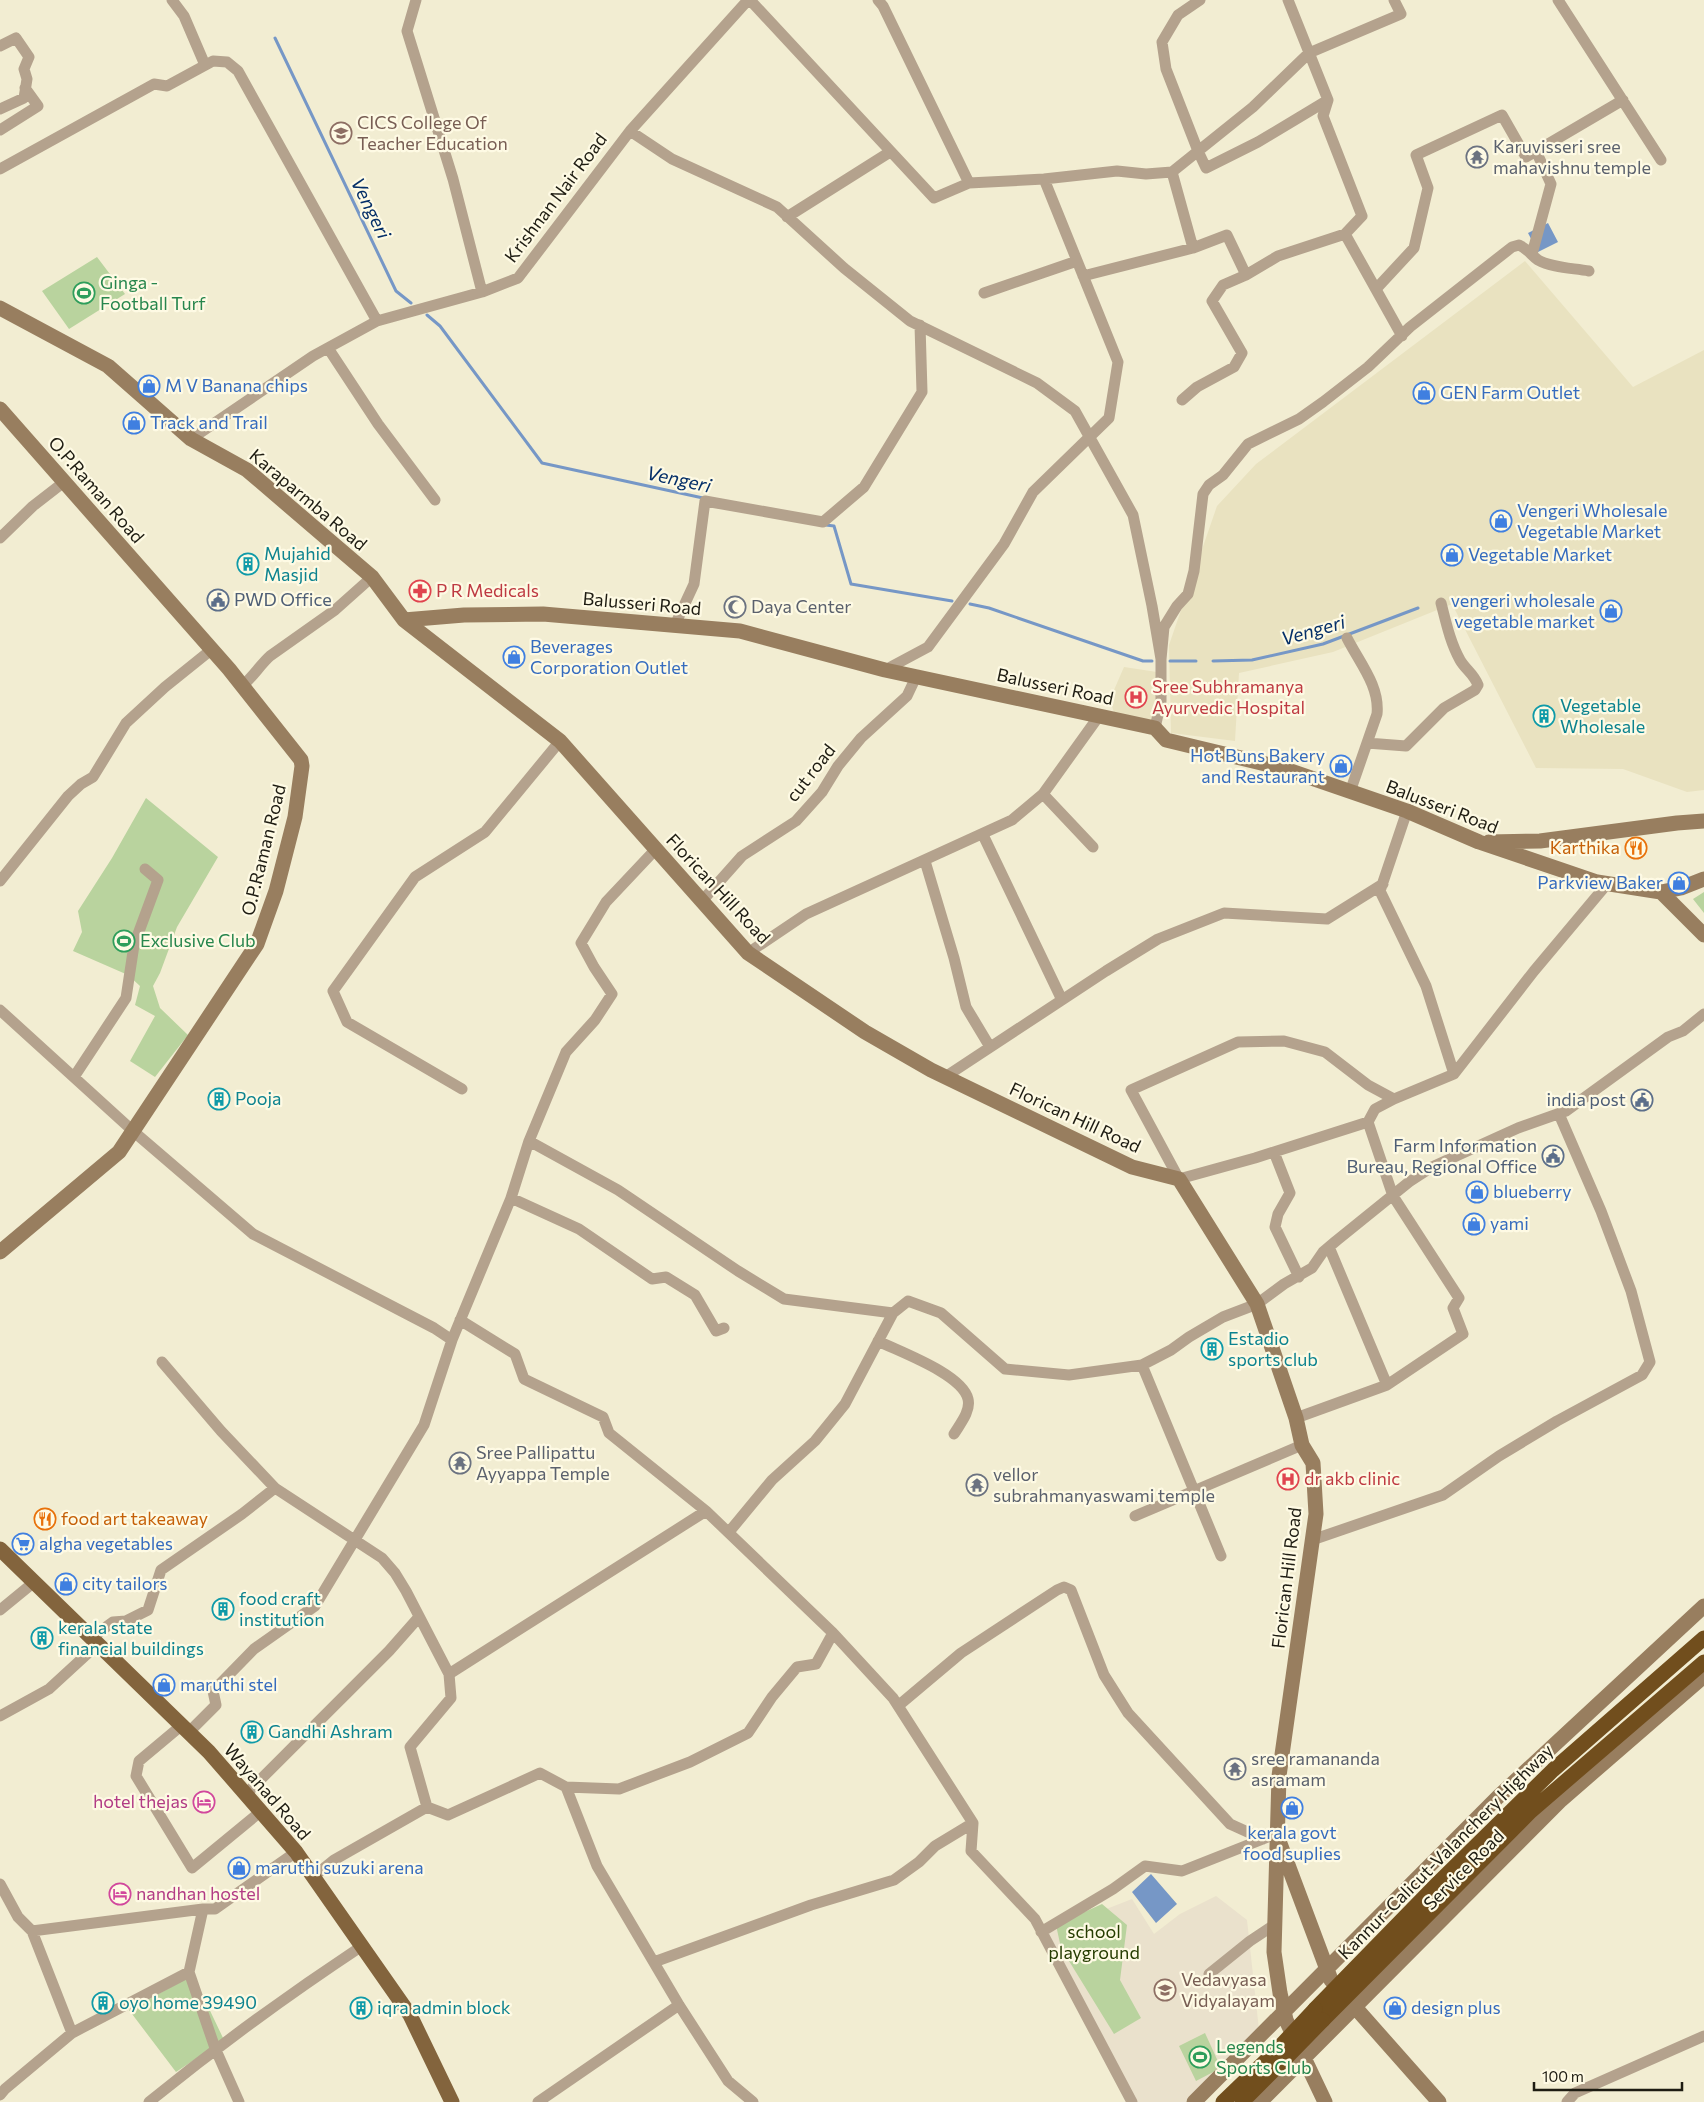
<svg xmlns="http://www.w3.org/2000/svg" width="1704" height="2102" font-family="Commissioner,sans-serif">
<style>
.built{fill:#e9e2c0}
.education{fill:#eae1cc}
.green{fill:#b9d39e}
.water{fill:#7697c6}
.lines{fill:none;stroke-linecap:round;stroke-linejoin:round}
.stream{stroke:#7697c6;stroke-width:3}
.street{stroke:#b4a28d;stroke-width:11}
.secondary{stroke:#987e5f;stroke-width:15}
.primary{stroke:#83643d;stroke-width:15}
.highway{stroke:#714e1d;stroke-width:15}
.highway-bridge{stroke:#714e1d;stroke-width:15}
.labels{text-anchor:middle;stroke-width:4.5;stroke-linejoin:round;paint-order:stroke}
.education-label{font-size:18px;fill:#785e54;stroke:#fefae4;text-anchor:start}
.worship-label{font-size:18px;fill:#5b616d;stroke:#fefae4;text-anchor:start}
.street-label{font-size:18px;fill:#1e1c12;stroke:#fefae4}
.leisure-label{font-size:18px;fill:#27864d;stroke:#fefae4;text-anchor:start}
.shop-label{font-size:18px;fill:#366cbe;stroke:#fefae4;text-anchor:start}
.culture-label{font-size:18px;fill:#0d838f;stroke:#fefae4;text-anchor:start}
.health-label{font-size:18px;fill:#be3a42;stroke:#fefae4;text-anchor:start}
.service-label{font-size:18px;fill:#4e5e75;stroke:#fefae4;text-anchor:end}
.food-label{font-size:18px;fill:#c56008;stroke:#fefae4;text-anchor:end}
.hotel-label{font-size:18px;fill:#b23c85;stroke:#fefae4;text-anchor:end}
.park-label{font-size:18px;fill:#253c00;stroke:#fefae4}
.water-label{font-size:19px;font-style:italic;fill:#052f68;stroke:#fefae4}
</style>
<rect width="100%" height="100%" fill="#f2edd2"/>
<path class="built" d="M1525,261L1633,387L1704,350V790L1687,792L1623,769L1536,768L1452,604L1333,652L1239,673L1235,741L1171,733L1169,645L1217,506L1256,464Z
M1124,667L1157,672L1156,720L1118,725L1112,706L1114,690Z"/>
<path class="education" d="M1216,1896L1247,1920L1260,2039L1188,2102H1135L1045,1935L1068,1924L1132,1899L1154,1934L1180,1914Z"/>
<path class="green" d="M97,257L125,294L69,329L42,291Z
M146,798L218,857L177,927L160,973L153,986L160,1008L188,1035L155,1077L130,1061L155,1016L135,1005L140,986L128,975L73,951L82,932L78,911L112,858Z
M1704,892V913L1693,899Z
M1102,1904L1127,1925L1120,1980L1141,2018L1114,2034L1061,1948L1056,1925Z
M193,1975L224,2040L176,2072L129,2010Z
M1205,2033L1221,2068L1196,2081L1179,2046Z"/>
<path class="water" d="M1548,223L1558,242L1538,252L1528,233Z
M1151,1874L1177,1904L1156,1923L1132,1892Z"/>
<g class="lines">
<path class="stream" d="M275,38L396,291L411,303
M427,315L440,326L542,463L703,498
M826,525L834,526L851,584L952,601
M970,604L989,608L1143,661H1152
M1170,661H1196
M1213,661L1252,660L1323,644L1418,608"/>
<path class="street" d="M172,0L184,16L205,65
M416,0L407,31L453,179L482,292
M750,0L934,198L969,183
M878,0L883,6L969,183L1044,179L1117,171L1146,174L1172,172L1253,107L1309,53L1401,14L1394,0
M1200,0L1178,15L1162,42L1166,69L1198,151L1206,168L1258,142L1328,100
M1288,0L1328,100L1323,116L1362,216L1345,234L1402,336
M1558,0L1661,160
M0,46L16,38L29,57L24,69L27,79L24,98L0,109
M0,130L38,106L25,88
M630,131L672,159L777,207L844,268L910,321L1037,383L1075,411L1133,515L1152,606L1161,659
M0,169L154,84L167,86L213,61L227,62L238,71L377,321
M787,217L890,152
M1193,248L1227,235L1246,275
M1532,254L1551,184L1536,151
M1083,276L1193,248L1172,172
M1376,289L1414,248L1428,188L1416,155L1502,115L1526,157L1623,100
M984,293L1077,261
M328,348L378,424L435,500
M1182,400L1197,387L1234,367L1242,353L1212,301L1223,285L1246,275L1278,256L1345,234
M191,439L313,356L377,321L482,292L518,278L630,131L748,0
M0,538L33,506L64,482
M675,625L694,584L705,501L823,522L864,487L922,392L920,325
M1347,638C1359,662 1380,686 1377,714L1350,792
M885,670L928,647L1004,544L1033,492L1109,418L1118,362L1044,179
M242,686C253,677 260,665 270,656L335,610L372,577
M1155,728L1161,701V659L1164,627L1177,606L1188,594L1194,571L1203,494L1209,485L1223,475L1248,444L1299,419L1323,402L1368,367L1410,327L1512,247L1519,245C1528,249 1531,255 1538,260C1552,268 1573,268 1589,271
M1367,743L1406,746L1444,708L1475,690L1478,685C1474,674 1465,669 1460,660C1450,642 1446,622 1441,603
M1043,794L1093,847
M983,835L1062,1000
M655,850L606,902L581,943L594,967L612,994L595,1020L566,1052L529,1141L511,1198L579,1229L652,1279L666,1277L695,1295L716,1331L724,1328
M925,861L954,958L966,1007L990,1047
M0,881L68,796L81,784L93,777L126,723L165,687L211,650
M702,901L742,856L796,821L822,792L838,766L861,738L907,696L916,677
M748,953L806,914L1012,820L1043,794L1099,716
M0,1010L133,1131L253,1234L434,1328L452,1340L511,1198
M1454,1074L1534,971L1607,884
M74,1077L126,998L134,945L158,880L145,869
M945,1077L1106,971L1158,939L1224,913L1327,919L1383,884
M462,1089L347,1022L333,991L415,877L485,832L560,741
M1368,1122L1255,1158L1179,1179L1131,1090L1238,1042L1284,1041L1325,1052L1368,1085L1394,1099
M529,1141L618,1190L738,1271L784,1299L893,1313L845,1404L815,1441L772,1480L729,1532
M1274,1152L1290,1193L1278,1214L1275,1227L1299,1277
M893,1313L908,1301L941,1313L1005,1369L1069,1375L1142,1365L1171,1350L1189,1337L1223,1317L1257,1304L1284,1284L1312,1268L1323,1252L1336,1241L1409,1182L1432,1167L1518,1128L1566,1111L1668,1037L1683,1031L1704,1014
M460,1320L515,1354L524,1379L603,1417L609,1433L706,1511L833,1633L893,1698L973,1823L971,1851L1035,1919L1132,2102
M878,1341C900,1352 962,1374 968,1399C971,1411 960,1424 954,1434
M162,1362L221,1431L275,1488L382,1558L395,1573L406,1591L449,1674L451,1698L410,1747L427,1807L334,1860L313,1877
M1142,1365L1221,1556
M1387,1385L1463,1334L1453,1308L1459,1298L1393,1196L1368,1122L1375,1109L1394,1099L1454,1074L1426,986L1380,891L1407,811
M1296,1418L1387,1385L1329,1247
M1135,1516L1302,1445
M1312,1540L1443,1495L1499,1456L1557,1421L1642,1375L1650,1362L1631,1291L1601,1211L1559,1114
M0,1610L33,1583
M91,1638L113,1622L126,1621L148,1610L161,1570L242,1514L275,1488
M449,1674L706,1511
M898,1706L961,1653L1057,1590L1064,1587L1071,1590L1104,1675L1128,1713L1230,1824L1263,1839
M0,1716L49,1689L98,1644
M182,1725L139,1761L136,1776L192,1868L260,1812
M189,1732L216,1705L213,1691L254,1649L315,1606L424,1425L452,1340
M566,1787L597,1866L679,2005L728,2081L753,2102
M245,1795L389,1651L419,1617
M427,1807L448,1815L540,1773L566,1787L619,1789L690,1762L748,1733L772,1697L797,1667L816,1664L833,1633
M0,1884L18,1917L32,1931L72,2033
M203,1909H215L296,1852
M32,1931L203,1909L189,1972L215,2048L239,2102
M1041,1932L1113,1889L1145,1866L1182,1871L1268,1837
M654,1962L811,1905L894,1880L919,1862L935,1846L973,1823
M1209,1974L1250,1941L1274,1925
M0,2095L5,2089L72,2033L189,1972
M149,2102C218,2046 288,1995 362,1946
M538,2102L679,2005
M1567,2102L1575,2093L1704,2036"/>
<path class="secondary" d="M0,308L108,366L191,439L247,470L372,577L404,620L560,741L748,953L865,1032L931,1070L1132,1167L1179,1179L1257,1304L1296,1418L1302,1445L1313,1463L1316,1514L1279,1776L1274,1952L1280,1993L1286,2020L1325,2102
M0,409L229,669L301,760L302,766L295,817L276,891L257,944L119,1152L0,1252
M404,620L464,615L543,614L740,631L885,670L1155,728L1166,740L1282,768L1407,811L1479,842L1597,882L1661,892L1681,888L1704,879
M1489,842L1540,841L1677,823L1704,821
M1661,892L1704,935
M1279,1841L1331,1980L1439,2102
M1194,2102L1498,1797L1704,1606
M1260,2102L1561,1800L1704,1676"/>
<path class="primary" d="M0,1549L209,1752L296,1852L410,2015L452,2102"/>
<path class="highway" d="M1315,2009L1437,1884L1553,1770L1704,1638
M1323,2020L1531,1811L1704,1662
M1223,2102L1274,2053
M1242,2102L1284,2060"/>
<path class="highway-bridge" d="M1274,2053L1315,2009
M1284,2060L1323,2020"/>
</g>
<defs>
<g id="university-ring" transform="scale(1.125)"><circle r="9.5" fill="#fefae4" stroke="#8d6e63" stroke-width="1.5"/><path d="M0-5L7-2L0 1L-7-2ZM-4 1L0 2.5L4 1V4Q0 6-4 4Z" fill="#8d6e63"/></g>
<g id="temple-ring" transform="scale(1.125)"><circle r="9.5" fill="#fefae4" stroke="#6b7280" stroke-width="1.5"/><path d="M0-6L5-2H3V0L6.5 2.5H4V6H1.5V3h-3V6H-4V2.5H-6.5L-3 0V-2H-5Z" fill="#6b7280"/></g>
<g id="stadium-ring" transform="scale(1.125)"><circle r="9.5" fill="#fefae4" stroke="#2e9e5b" stroke-width="1.5"/><path d="M0-5a6.5 5 0 1 0 0 10a6.5 5 0 1 0 0-10ZM-3.5-1.8h7v3.6h-7Z" fill="#2e9e5b"/></g>
<g id="shop-ring" transform="scale(1.125)"><circle r="9.5" fill="#fefae4" stroke="#3f7fe0" stroke-width="1.5"/><path d="M-5-2.5h2.3a2.7 3.5 0 0 1 5.4 0H5L5.5 6h-11ZM-1.5-2.5h3a1.5 2.3 0 0 0-3 0Z" fill="#3f7fe0"/></g>
<g id="building-ring" transform="scale(1.125)"><circle r="9.5" fill="#fefae4" stroke="#0f9aa8" stroke-width="1.5"/><path d="M-4-6H4V6H1V3H-1V6H-4ZM-2.5-4.3h1.7v1.8h-1.7ZM.8-4.3h1.7v1.8H.8ZM-2.5-1h1.7V.8h-1.7ZM.8-1h1.7V.8H.8Z" fill="#0f9aa8"/></g>
<g id="pharmacy-ring" transform="scale(1.125)"><circle r="9.5" fill="#fefae4" stroke="#e0444e" stroke-width="1.5"/><path d="M-2-6h4v4h4v4h-4v4h-4v-4h-4v-4h4Z" fill="#e0444e"/></g>
<g id="civic-ring" transform="scale(1.125)"><circle r="9.5" fill="#fefae4" stroke="#5c6f8a" stroke-width="1.5"/><path d="M-.6-6.5H3V-4.5H.6V-3L4-1V1h2V6H-6V1h2V-1L-.6-3ZM-1.2 2.5V6h2.4V2.5Z" fill="#5c6f8a"/></g>
<g id="mosque-ring" transform="scale(1.125)"><circle r="9.5" fill="#fefae4" stroke="#6b7280" stroke-width="1.5"/><path d="M3.5-4.9A6 6 0 1 0 3.5 4.9A5 5 0 1 1 3.5-4.9Z" fill="#6b7280"/></g>
<g id="hospital-ring" transform="scale(1.125)"><circle r="9.5" fill="#fefae4" stroke="#e0444e" stroke-width="1.5"/><path d="M-5-5h3v3.5h4V-5h3V5h-3V1.5h-4V5h-3Z" fill="#e0444e"/></g>
<g id="restaurant-ring" transform="scale(1.125)"><circle r="9.5" fill="#fefae4" stroke="#e8710a" stroke-width="1.5"/><path d="M-5-6h1v4h1v-4h1v4h1v-4h1v5L-1.5 .5V6h-2V.5L-5-1ZM5-6V6H3V1.5H1.5Q1.5-4 5-6Z" fill="#e8710a"/></g>
<g id="supermarket-ring" transform="scale(1.125)"><circle r="9.5" fill="#fefae4" stroke="#3f7fe0" stroke-width="1.5"/><path d="M-6-5.5h2.5l.6 2H6L4.5 2H-2.5L-4.4-4H-6ZM-1.5 3.2a1.3 1.3 0 1 0 .1 0ZM3 3.2a1.3 1.3 0 1 0 .1 0Z" fill="#3f7fe0"/></g>
<g id="hotel-ring" transform="scale(1.125)"><circle r="9.5" fill="#fefae4" stroke="#d1479c" stroke-width="1.5"/><path d="M-6-4.5h1.5V1H6V5H4.5V3h-9V5H-6ZM-4 0a1.8 1.8 0 1 1 3.6 0ZM.5 0V-2.5h3Q6-2.5 6 0Z" fill="#d1479c"/></g>
<g id="school-ring" transform="scale(1.125)"><circle r="9.5" fill="#fefae4" stroke="#8d6e63" stroke-width="1.5"/><path d="M0-5L7-2L0 1L-7-2ZM-4 1L0 2.5L4 1V4Q0 6-4 4Z" fill="#8d6e63"/></g>
</defs>
<g fill-rule="evenodd">
<use href="#university-ring" x="341" y="133"/>
<use href="#temple-ring" x="1477" y="157"/>
<use href="#stadium-ring" x="84" y="293"/>
<use href="#shop-ring" x="149" y="386"/>
<use href="#shop-ring" x="1424" y="393"/>
<use href="#shop-ring" x="134" y="423"/>
<use href="#shop-ring" x="1501" y="521"/>
<use href="#shop-ring" x="1452" y="555"/>
<use href="#building-ring" x="248" y="564"/>
<use href="#pharmacy-ring" x="420" y="591"/>
<use href="#civic-ring" x="218" y="600"/>
<use href="#mosque-ring" x="735" y="607"/>
<use href="#shop-ring" x="1611" y="611"/>
<use href="#shop-ring" x="514" y="657"/>
<use href="#hospital-ring" x="1136" y="697"/>
<use href="#building-ring" x="1544" y="716"/>
<use href="#shop-ring" x="1341" y="766"/>
<use href="#restaurant-ring" x="1636" y="848"/>
<use href="#shop-ring" x="1679" y="883"/>
<use href="#stadium-ring" x="124" y="941"/>
<use href="#building-ring" x="219" y="1099"/>
<use href="#civic-ring" x="1642" y="1100"/>
<use href="#civic-ring" x="1553" y="1156"/>
<use href="#shop-ring" x="1477" y="1192"/>
<use href="#shop-ring" x="1474" y="1224"/>
<use href="#building-ring" x="1212" y="1349"/>
<use href="#temple-ring" x="460" y="1463"/>
<use href="#hospital-ring" x="1288" y="1479"/>
<use href="#temple-ring" x="977" y="1485"/>
<use href="#restaurant-ring" x="45" y="1519"/>
<use href="#supermarket-ring" x="23" y="1544"/>
<use href="#shop-ring" x="66" y="1584"/>
<use href="#building-ring" x="223" y="1609"/>
<use href="#building-ring" x="42" y="1638"/>
<use href="#shop-ring" x="164" y="1685"/>
<use href="#building-ring" x="252" y="1732"/>
<use href="#temple-ring" x="1235" y="1769"/>
<use href="#hotel-ring" x="204" y="1802"/>
<use href="#shop-ring" x="1292" y="1808"/>
<use href="#shop-ring" x="239" y="1868"/>
<use href="#hotel-ring" x="120" y="1894"/>
<use href="#school-ring" x="1165" y="1990"/>
<use href="#building-ring" x="103" y="2003"/>
<use href="#building-ring" x="361" y="2008"/>
<use href="#shop-ring" x="1395" y="2008"/>
<use href="#stadium-ring" x="1200" y="2057"/>
</g>
<g class="labels">
<g class="education-label">
<text x="357" y="129">CICS College Of<tspan x="357" dy="21">Teacher Education</tspan></text>
<text x="1181" y="1986">Vedavyasa<tspan x="1181" dy="21">Vidyalayam</tspan></text>
</g>
<g class="worship-label">
<text x="1493" y="153">Karuvisseri sree<tspan x="1493" dy="21">mahavishnu temple</tspan></text>
<text x="751" y="613">Daya Center</text>
<text x="476" y="1459">Sree Pallipattu<tspan x="476" dy="21">Ayyappa Temple</tspan></text>
<text x="993" y="1481">vellor<tspan x="993" dy="21">subrahmanyaswami temple</tspan></text>
<text x="1251" y="1765">sree ramananda<tspan x="1251" dy="21">asramam</tspan></text>
</g>
<g class="street-label">
<text transform="translate(556 198) rotate(-53)" y="6">Krishnan Nair Road</text>
<text transform="translate(96 490) rotate(49)" y="6">O.P.Raman Road</text>
<text transform="translate(308 500) rotate(40)" y="6">Karaparmba Road</text>
<text transform="translate(642 604) rotate(5)" y="6">Balusseri Road</text>
<text transform="translate(1055 687) rotate(12)" y="6">Balusseri Road</text>
<text transform="translate(811 773) rotate(-52)" y="6">cut road</text>
<text transform="translate(1442 807) rotate(21)" y="6">Balusseri Road</text>
<text transform="translate(264 850) rotate(-76)" y="6">O.P.Raman Road</text>
<text transform="translate(718 889) rotate(47)" y="6">Florican Hill Road</text>
<text transform="translate(1075 1118) rotate(25)" y="6">Florican Hill Road</text>
<text transform="translate(1287 1578) rotate(-83)" y="6">Florican Hill Road</text>
<text transform="translate(267 1792) rotate(49)" y="6">Wayanad Road</text>
<text transform="translate(1446 1852) rotate(-45)" y="6">Kannur-Calicut-Valanchery Highway</text>
<text transform="translate(1464 1870) rotate(-45)" y="6">Service Road</text>
</g>
<g class="leisure-label">
<text x="100" y="289">Ginga -<tspan x="100" dy="21">Football Turf</tspan></text>
<text x="140" y="947">Exclusive Club</text>
<text x="1216" y="2053">Legends<tspan x="1216" dy="21">Sports Club</tspan></text>
</g>
<g class="shop-label">
<text x="165" y="392">M V Banana chips</text>
<text x="1440" y="399">GEN Farm Outlet</text>
<text x="150" y="429">Track and Trail</text>
<text x="1517" y="517">Vengeri Wholesale<tspan x="1517" dy="21">Vegetable Market</tspan></text>
<text x="1468" y="561">Vegetable Market</text>
<text x="1595" y="607" text-anchor="end">vengeri wholesale<tspan x="1595" dy="21">vegetable market</tspan></text>
<text x="530" y="653">Beverages<tspan x="530" dy="21">Corporation Outlet</tspan></text>
<text x="1325" y="762" text-anchor="end">Hot Buns Bakery<tspan x="1325" dy="21">and Restaurant</tspan></text>
<text x="1663" y="889" text-anchor="end">Parkview Baker</text>
<text x="1493" y="1198">blueberry</text>
<text x="1490" y="1230">yami</text>
<text x="39" y="1550">algha vegetables</text>
<text x="82" y="1590">city tailors</text>
<text x="180" y="1691">maruthi stel</text>
<text x="1292" y="1839" text-anchor="middle">kerala govt<tspan x="1292" dy="21">food suplies</tspan></text>
<text x="255" y="1874">maruthi suzuki arena</text>
<text x="1411" y="2014">design plus</text>
</g>
<g class="culture-label">
<text x="264" y="560">Mujahid<tspan x="264" dy="21">Masjid</tspan></text>
<text x="1560" y="712">Vegetable<tspan x="1560" dy="21">Wholesale</tspan></text>
<text x="235" y="1105">Pooja</text>
<text x="1228" y="1345">Estadio<tspan x="1228" dy="21">sports club</tspan></text>
<text x="239" y="1605">food craft<tspan x="239" dy="21">institution</tspan></text>
<text x="58" y="1634">kerala state<tspan x="58" dy="21">financial buildings</tspan></text>
<text x="268" y="1738">Gandhi Ashram</text>
<text x="119" y="2009">oyo home 39490</text>
<text x="377" y="2014">iqra admin block</text>
</g>
<g class="health-label">
<text x="436" y="597">P R Medicals</text>
<text x="1152" y="693">Sree Subhramanya<tspan x="1152" dy="21">Ayurvedic Hospital</tspan></text>
<text x="1304" y="1485">dr akb clinic</text>
</g>
<g class="service-label">
<text x="234" y="606" text-anchor="start">PWD Office</text>
<text x="1626" y="1106">india post</text>
<text x="1537" y="1152">Farm Information<tspan x="1537" dy="21">Bureau, Regional Office</tspan></text>
</g>
<g class="food-label">
<text x="1620" y="854">Karthika</text>
<text x="61" y="1525" text-anchor="start">food art takeaway</text>
</g>
<g class="hotel-label">
<text x="188" y="1808">hotel thejas</text>
<text x="136" y="1900" text-anchor="start">nandhan hostel</text>
</g>
<g class="park-label">
<text x="1094" y="1938">school<tspan x="1094" dy="21">playground</tspan></text>
</g>
<g class="water-label">
<text transform="translate(371 208) rotate(64)" y="7">Vengeri</text>
<text transform="translate(679 479) rotate(12)" y="7">Vengeri</text>
<text transform="translate(1313 630) rotate(-16)" y="7">Vengeri</text>
</g>
</g>
<path d="M1534 2082v8h148v-8" fill="none" stroke="#1e1c12" stroke-width="2.5"/>
<text x="1542" y="2082" font-size="15" fill="#1e1c12" stroke="#fefae4" stroke-width="4" paint-order="stroke">100 m</text>
</svg>
